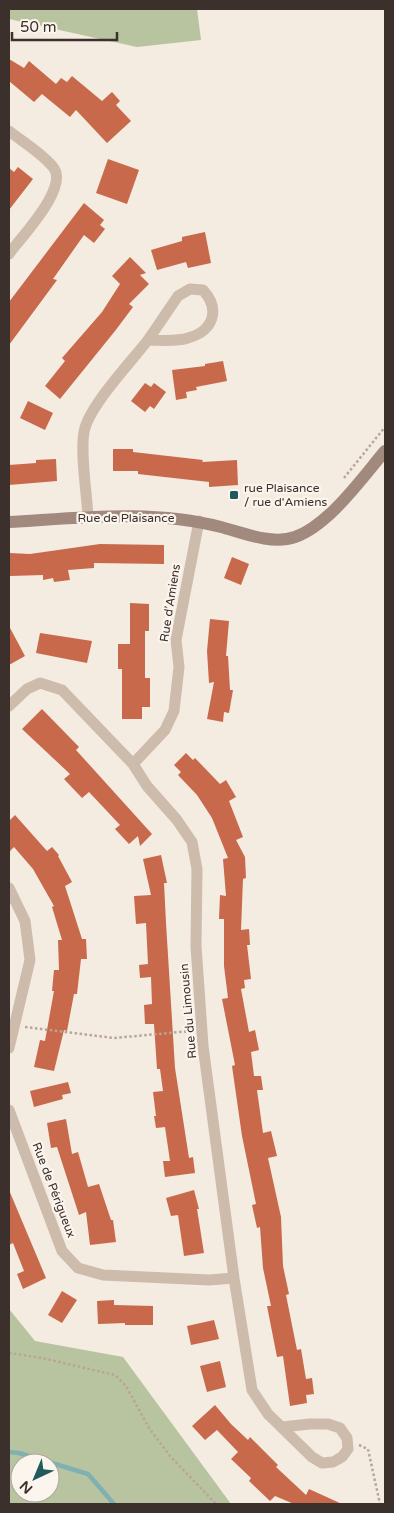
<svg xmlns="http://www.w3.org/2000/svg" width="394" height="1513" font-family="'Varela Round',sans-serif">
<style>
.green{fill:#b8c4a0;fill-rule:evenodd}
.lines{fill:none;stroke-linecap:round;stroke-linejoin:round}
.stream{stroke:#7fb0b2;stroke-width:4.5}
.building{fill:#c8694b}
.path{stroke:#b9a596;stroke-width:2.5;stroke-dasharray:2.5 2.5;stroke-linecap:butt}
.street{stroke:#cdbbac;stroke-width:11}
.secondary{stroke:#a18a7d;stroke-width:12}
.poi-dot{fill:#1f5a5e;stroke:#fbf5ee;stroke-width:2}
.labels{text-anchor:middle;stroke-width:4.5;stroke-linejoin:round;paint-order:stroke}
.poi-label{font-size:12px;fill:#3b302b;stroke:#fbf5ee;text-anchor:start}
.street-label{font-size:12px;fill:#3b302b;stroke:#fbf5ee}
</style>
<rect width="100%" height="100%" fill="#f4ebe1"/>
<path class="green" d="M9,9H197L201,40L137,47L9,19Z
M9,1309L35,1341L123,1357L231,1504H9ZM20,1463H50V1493H20Z"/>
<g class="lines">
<path class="stream" d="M9,1452L19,1453L88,1474L114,1504"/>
</g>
<path class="building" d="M9,59L24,68L29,61L56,84L61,78L67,82L72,76L102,101L112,92L120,101L116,105L131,121L107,143L76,110L70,117L42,94L34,102L9,81Z
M108,159L139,170L127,204L96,193Z
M18,167L33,179L9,210V168L14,172Z
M84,203L104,220L100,225L105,229L94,243L84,235L53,279L57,280L9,345V302Z
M205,232L211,263L188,268L186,262L157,270L151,250L182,241V237Z
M130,257L146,273L140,275L149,284L129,304L133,307L115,331L60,399L45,386L65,361L62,358L102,312L120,284L112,276Z
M223,361L227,381L196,387L197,390L186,392L187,398L176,400L172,370L205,366V364Z
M145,383L151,387L154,383L166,392L154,409L150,406L145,412L131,401Z
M28,401L53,413L45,430L20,418Z
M113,449H133V452L203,460L202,462L237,460L238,485L209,487V482L138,474V471H113Z
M56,459L57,481L9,485V465L36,463V460Z
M100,544L164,545V564L94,563V568L68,570L70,580L54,582L53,578L43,580V575L10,576L9,553L30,554Z
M232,557L249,564L241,585L224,578Z
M130,603L149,604V631H145V678H150V707H142V719H122V669H118V644H130Z
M210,619L229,621L226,656H228L230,690H233L229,713L224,712L223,722L207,719L214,682L209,683L207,651Z
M9,626L25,656L9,665Z
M40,633L92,641L87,663L36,653Z
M42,709L79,747L76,750L152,834L140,846L138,836L129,844L115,829L120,825L89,792L82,798L64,779L70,774L22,729Z
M186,753L193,760L195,758L220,784L226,780L236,797L229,801L243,837L236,840L245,857L246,878L243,879L241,930L249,929L250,945H247L251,979L244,980L245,988L241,989L249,1032L255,1030L259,1050L251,1052L254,1076H261L263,1090H257L263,1133L271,1131L277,1156L268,1158L281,1217L283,1266L289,1294L286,1295L297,1350L301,1349L306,1379L312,1378L314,1394L306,1395L307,1403L290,1406L283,1356L277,1357L267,1306H271L263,1268L260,1227L257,1228L252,1205L256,1204L242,1136L232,1066L235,1065L222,999L228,998L224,966V919H219L220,895L226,896L223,859L228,858L212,818L197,795L178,775L181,772L174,765Z
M15,815L47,851L52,847L59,855L58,856L72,882L65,886L82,939H86L87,959H81L77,994H74L67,1031L64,1030L54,1071L34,1067L40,1040L45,1041L54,991H52L54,970H59L58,940H62L52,907L54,906L33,869L14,847L9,852V821Z
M161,855L167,883H164L166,923L175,1068L189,1158L193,1157L195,1173L165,1177L163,1161H170L165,1127L156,1128L154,1116H156L153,1092L163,1091L160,1069H157L154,1024H145L144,1005L152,1004L151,977L140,978L139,965L148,964L146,923L136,924L134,896L151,895L143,859Z
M68,1082L71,1093L62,1095L63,1099L34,1107L30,1091Z
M66,1119L72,1154L78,1152L88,1187L99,1184L111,1220H113L116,1242L90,1245L86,1212L79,1215L57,1147L51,1148L47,1123Z
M9,1190L46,1278L23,1289L17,1274L24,1271L13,1243L9,1245Z
M194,1190L199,1209H197L204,1253L184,1256L178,1215L171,1216L166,1198Z
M62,1291L77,1300L62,1323L48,1315Z
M114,1300V1305L153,1306V1325H125V1323L98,1324L97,1301Z
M214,1320L219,1339L191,1345L187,1326Z
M220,1361L226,1387L207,1392L200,1366Z
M215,1405L231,1424L248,1440L250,1437L278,1465L276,1467L306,1495L309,1489L342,1504H294L275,1496L270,1501L249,1481L251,1478L231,1459L238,1452L217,1430L205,1440L192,1426Z"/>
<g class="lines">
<path class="path" d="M344,478L385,427
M25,1027L114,1038L191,1031
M9,1353L42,1358L115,1375L126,1386L149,1428L170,1456L216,1504
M359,1445L368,1449L380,1504"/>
<path class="street" d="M9,131C23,142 42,153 53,167C70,187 21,237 9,254
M88,518C87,493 80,454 84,432C88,407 131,362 148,340C160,340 176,342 188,338C213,331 221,310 203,290L190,289L178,296L148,340
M9,706L27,689L40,683L62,690L133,764L147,786L177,820L192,842L197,869L196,946L203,1046L234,1278L252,1390L268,1414L312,1457L322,1463L333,1462L342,1457L348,1449L347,1438L340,1428L328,1424H310L282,1427
M133,764L165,730L174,711L179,667L176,640L199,521
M9,888L25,921L30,960L9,1048
M9,1110L62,1251L78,1268L103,1275L209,1280L234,1278"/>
<path class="secondary" d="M9,522C79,518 152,509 221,527C243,533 272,545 295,537C329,525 362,478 385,451"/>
</g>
<rect class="poi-dot" x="229" y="490" width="10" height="10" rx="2.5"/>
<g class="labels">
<g class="poi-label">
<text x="244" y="492">rue Plaisance<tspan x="244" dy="14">/ rue d'Amiens</tspan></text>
</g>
<g class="street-label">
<text x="126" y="522">Rue de Plaisance</text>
<text transform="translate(170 603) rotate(-81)" y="4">Rue d'Amiens</text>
<text transform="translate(188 1011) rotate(-95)" y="4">Rue du Limousin</text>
<text transform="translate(54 1190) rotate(69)" y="4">Rue de Périgueux</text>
</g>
</g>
<rect width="394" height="1513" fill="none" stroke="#3b302b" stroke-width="20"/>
<g transform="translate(35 1478) rotate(224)"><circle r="24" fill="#fbf5ee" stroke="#aea6a0"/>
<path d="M0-4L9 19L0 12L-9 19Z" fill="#1f5a5e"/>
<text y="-8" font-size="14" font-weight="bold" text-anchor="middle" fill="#3b302b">N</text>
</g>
<path d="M12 32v8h105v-8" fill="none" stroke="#3b302b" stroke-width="2.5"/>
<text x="20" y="32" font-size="15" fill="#3b302b" stroke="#fbf5ee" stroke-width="4" paint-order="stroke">50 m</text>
</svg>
